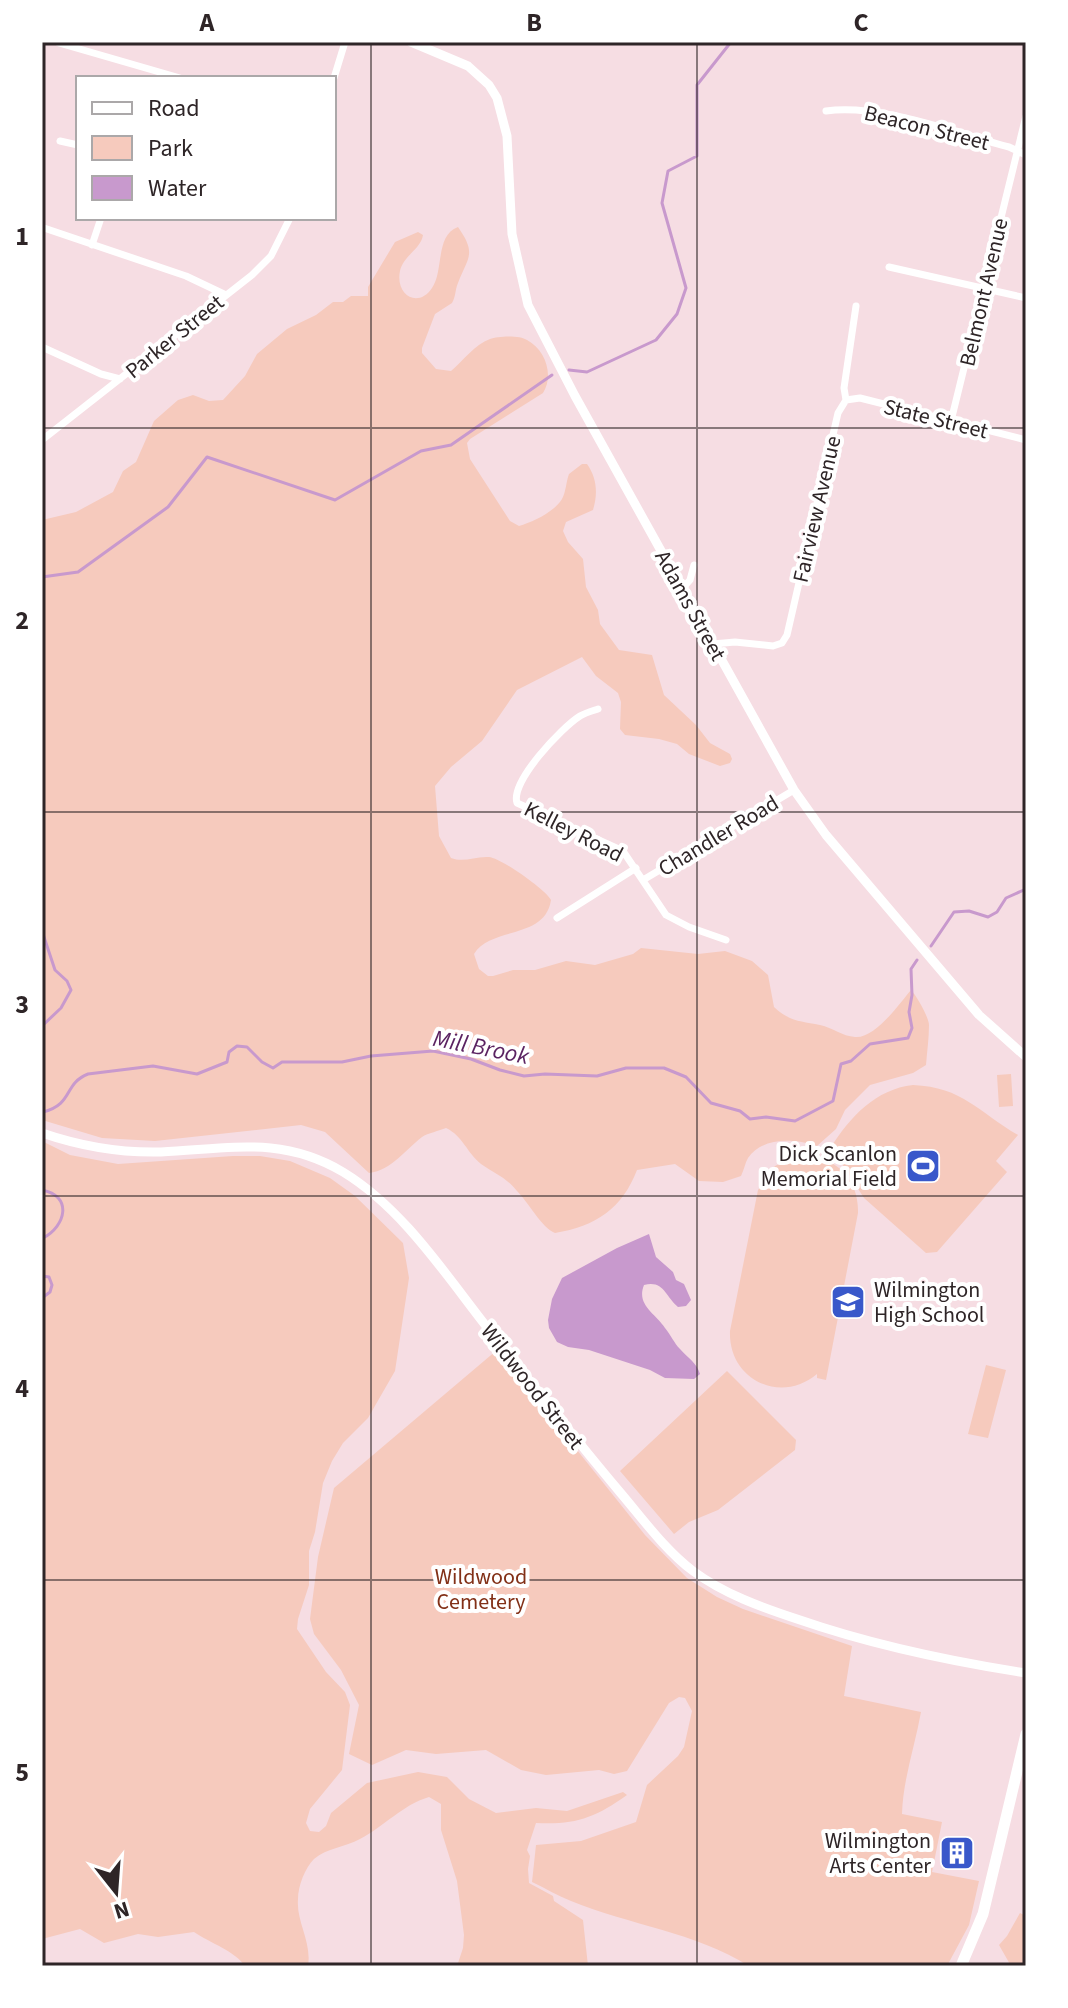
<svg xmlns="http://www.w3.org/2000/svg" width="1068" height="2008" font-family="'Source Sans 3',sans-serif">
<style>
.green{fill:#f6cabd}
.water{fill:#c899cd}
.lines{fill:none;stroke-linecap:round;stroke-linejoin:round}
.stream{stroke:#c899cd;stroke-width:3}
.minor{stroke:#fff;stroke-width:7}
.tertiary{stroke:#fff;stroke-width:9}
.secondary{stroke:#fff;stroke-width:11}
.grid{fill:none;stroke:#2e2527;stroke-width:2;stroke-opacity:0.55}
.labels{text-anchor:middle;stroke-width:8;stroke-linejoin:round;paint-order:stroke}
.street-label{font-size:22px;fill:#2e2527;stroke:#fff}
.poi-label{font-size:22px;fill:#2e2527;stroke:#fff;text-anchor:end}
.park-label{font-size:22px;fill:#823017;stroke:#fff}
.water-label{font-size:24px;font-style:italic;fill:#5b2362;stroke:#fff}
.neatline{fill:none;stroke:#2e2527;stroke-width:3}
.grid-label{font-size:26px;text-anchor:middle;font-weight:bold;fill:#2e2527}
</style>
<rect width="100%" height="100%" fill="#f6dde3"/>
<path class="green" d="M458,227C477,254 468,257 458,283C455,290 456,296 452,303L435,314L422,348V353L436,369L451,371C463,361 475,344 490,339C498,336 520,335 527,340C546,350 554,376 543,393L470,439L467,443L470,459L510,521L519,526C533,522 554,512 562,499C566,492 566,482 569,474L582,464H587C597,478 598,494 593,510L566,522L563,531L568,542L583,559L586,587L598,610L600,624L619,650L652,655L664,695L696,725L710,743L730,754L732,759L730,763L720,766L689,754L677,744L659,739L625,735L620,729L621,702L618,693L596,676L582,657L517,690L482,741L451,767L435,786L439,836L451,858C464,863 475,856 489,857C501,858 546,890 551,900C545,940 491,926 474,954L479,969L488,976H493L513,970H535L566,961L595,965L633,954L641,948L698,954L725,951L752,961L768,975L774,1007C790,1022 801,1021 820,1025C833,1028 842,1036 855,1037C875,1039 900,1003 911,990C917,996 929,1018 929,1025C929,1038 927,1052 926,1065L913,1073L870,1085L845,1110L836,1129L817,1146C796,1139 763,1136 748,1158C745,1163 744,1170 741,1176L723,1182L699,1181L675,1164L637,1170C622,1209 596,1226 555,1233C542,1228 528,1202 517,1191C507,1178 494,1173 481,1164C467,1153 463,1136 446,1128C439,1131 428,1133 422,1137C405,1150 392,1170 369,1173L325,1132L301,1125L155,1141L102,1138L42,1120V520L76,512L113,492L123,471L136,462L154,421L178,400L193,395L209,401L223,400L245,376L257,354L287,329L316,315L333,302H343L351,296H368V287L395,242L418,232L423,235C421,249 403,256 400,271C395,295 418,309 432,288C444,271 435,235 458,227Z
M1011,1074L1013,1106L999,1107L997,1075Z
M913,1085C963,1087 978,1112 1018,1135L996,1161L1007,1172L937,1252L926,1253L864,1198L831,1147C850,1117 876,1089 913,1085Z
M42,1141L70,1155L118,1164L233,1156H260L290,1161L330,1178L355,1196L403,1243L409,1278L395,1371L368,1418L343,1443L332,1461L323,1483L315,1532L309,1551V1585L298,1619L297,1629L326,1672L345,1692L350,1705L342,1770L310,1809L306,1823L310,1831L319,1832L326,1826L331,1813L367,1783L418,1772L447,1777L469,1799L496,1813L536,1808L567,1811L623,1792L627,1795C595,1818 575,1825 536,1823L527,1850L530,1856L528,1869L529,1883L553,1896L554,1901L583,1920L588,1966H457L463,1948L464,1935L457,1881L441,1830V1804L429,1797C402,1805 385,1826 360,1839C345,1847 327,1848 314,1859C305,1868 298,1886 298,1899C296,1922 312,1942 308,1966H245C235,1951 210,1943 194,1932L158,1937L138,1934L104,1943L80,1929L42,1939Z
M805,1156C838,1157 859,1181 858,1213L826,1380L817,1378V1374C780,1405 728,1379 730,1331L758,1190L775,1166L789,1159Z
M497,1350L645,1535L687,1578L717,1597L743,1609L852,1646L844,1696L921,1712C915,1746 903,1779 902,1814L942,1822L932,1872L979,1881L969,1925L947,1966H749C695,1932 629,1925 571,1901C558,1896 545,1888 532,1882L536,1845L581,1841L636,1822L647,1785L678,1756L684,1747L692,1711L685,1698L679,1697L669,1703L627,1771L614,1774L599,1770L546,1775L521,1770L486,1750L436,1754L406,1750L372,1765L349,1754L359,1705L341,1670L314,1634L310,1619L318,1557L334,1488Z
M986,1365L1006,1370L988,1438L968,1434Z
M727,1371L796,1440L795,1450L718,1510L689,1522L674,1534L620,1471Z
M1020,1913L1026,1916V1966H1011L999,1945L1007,1936Z"/>
<path class="water" d="M649,1234L656,1257L673,1272L676,1280L684,1284L691,1300L686,1306L678,1307C665,1296 664,1280 644,1285C636,1305 655,1313 665,1328C671,1335 674,1343 680,1349C688,1358 697,1363 700,1374L694,1379L665,1378L650,1370L589,1350L568,1347L557,1342L549,1328L548,1320L552,1299L562,1278L617,1248Z"/>
<g class="lines">
<path class="stream" d="M569,370L587,372L656,340L677,314L686,288L662,203L668,171L697,156V85L731,42
M42,577L78,572L168,507L207,457L335,500L421,451L451,445L552,375
M42,931L55,970L67,981L71,990L61,1008L42,1026
M931,946L954,912L969,911L988,917L997,912L1006,898L1026,889
M42,1095L43,1131
M43,1112C74,1104 63,1084 88,1074L153,1066L197,1074L227,1062L229,1052L237,1046L247,1047L262,1062L273,1068L282,1062H342L371,1056L433,1051L471,1059L500,1070L524,1076L545,1074L597,1076L626,1068H664L686,1077L711,1103L740,1111L750,1119L766,1117L795,1121L833,1101L841,1064L851,1061L870,1044L908,1038L912,1028L909,1012L912,995L911,969L917,960
M42,1190C73,1196 66,1226 43,1238L42,1245
M42,1276L49,1277L52,1285L50,1292L42,1298"/>
<path class="minor" d="M59,43L180,78
M334,78L345,42
M826,111C879,103 955,133 1009,147L1026,155
M60,141L78,145
M44,228L186,276L226,295
M92,245L101,218
M889,267L1026,298
M42,347L101,374L120,379
M846,400L860,398L1026,440
M951,421L1026,116
M42,440L252,275L271,256L290,218
M682,589L690,580L694,565
M713,644L735,642L773,646L782,643L787,635L838,413L846,400L844,388L856,306
M598,709C592,711 585,713 580,716C561,728 510,782 517,803L623,851L666,915L689,927L726,940
M643,880L794,790
M557,918L636,868"/>
<path class="tertiary" d="M411,42L468,66L489,85L497,98L507,136L512,234L528,305L575,396L794,790L826,835L979,1015L1026,1057
M42,1133C80,1146 121,1153 161,1152C228,1149 281,1135 343,1172C404,1209 447,1277 490,1331C533,1385 575,1439 619,1491C642,1518 665,1550 693,1571C724,1594 761,1607 797,1619C872,1645 948,1661 1026,1673"/>
<path class="secondary" d="M961,1966L983,1914L1026,1734"/>
</g>
<path class="grid" d="M371,42V1966M697,42V1966M42,428H1026M42,812H1026M42,1196H1026M42,1580H1026"/>
<defs>
<g id="stadium-square" transform="scale(1.8)"><rect x="-9" y="-9" width="18" height="18" rx="4" fill="#3958ca" stroke="#fff"/><path d="M0-5a6.5 5 0 1 0 0 10a6.5 5 0 1 0 0-10ZM-3.5-1.8h7v3.6h-7Z" fill="#fff"/></g>
<g id="school-square" transform="scale(1.8)"><rect x="-9" y="-9" width="18" height="18" rx="4" fill="#3958ca" stroke="#fff"/><path d="M0-5L7-2L0 1L-7-2ZM-4 1L0 2.5L4 1V4Q0 6-4 4Z" fill="#fff"/></g>
<g id="building-square" transform="scale(1.8)"><rect x="-9" y="-9" width="18" height="18" rx="4" fill="#3958ca" stroke="#fff"/><path d="M-4-6H4V6H1V3H-1V6H-4ZM-2.5-4.3h1.7v1.8h-1.7ZM.8-4.3h1.7v1.8H.8ZM-2.5-1h1.7V.8h-1.7ZM.8-1h1.7V.8H.8Z" fill="#fff"/></g>
</defs>
<g fill-rule="evenodd">
<use href="#stadium-square" x="923" y="1166"/>
<use href="#school-square" x="848" y="1302"/>
<use href="#building-square" x="957" y="1853"/>
</g>
<g class="labels">
<g class="street-label">
<text transform="translate(927 127) rotate(14)" y="8">Beacon Street</text>
<text transform="translate(983 292) rotate(-77)" y="8">Belmont Avenue</text>
<text transform="translate(174 336) rotate(-39)" y="8">Parker Street</text>
<text transform="translate(936 418) rotate(14)" y="8">State Street</text>
<text transform="translate(816 509) rotate(-77)" y="8">Fairview Avenue</text>
<text transform="translate(691 605) rotate(61)" y="8">Adams Street</text>
<text transform="translate(574 831) rotate(27)" y="8">Kelley Road</text>
<text transform="translate(718 835) rotate(-31)" y="8">Chandler Road</text>
<text transform="translate(533 1386) rotate(52)" y="8">Wildwood Street</text>
</g>
<g class="poi-label">
<text x="897" y="1161">Dick Scanlon<tspan x="897" dy="25">Memorial Field</tspan></text>
<text x="874" y="1297" text-anchor="start">Wilmington<tspan x="874" dy="25">High School</tspan></text>
<text x="931" y="1848">Wilmington<tspan x="931" dy="25">Arts Center</tspan></text>
</g>
<g class="park-label">
<text x="481" y="1584">Wildwood<tspan x="481" dy="25">Cemetery</tspan></text>
</g>
<g class="water-label">
<text transform="translate(481 1047) rotate(11)" y="8">Mill Brook</text>
</g>
</g>
<rect width="1068" height="2008" fill="none" stroke="#ffffff" stroke-width="88"/>
<rect x="76" y="76" width="260" height="144" fill="#ffffff" stroke="#aba8a9" stroke-width="2"/>
<rect x="92" y="102" width="40" height="12" fill="#ffffff" stroke="#aba8a9" stroke-width="2"/>
<text x="148" y="116" font-size="24" fill="#2e2527">Road</text>
<rect x="92" y="136" width="40" height="24" fill="#f6cabd" stroke="#aba8a9" stroke-width="2"/>
<text x="148" y="156" font-size="24" fill="#2e2527">Park</text>
<rect x="92" y="176" width="40" height="24" fill="#c899cd" stroke="#aba8a9" stroke-width="2"/>
<text x="148" y="196" font-size="24" fill="#2e2527">Water</text>
<g transform="translate(116 1892) rotate(163)" stroke="#ffffff" stroke-width="6" paint-order="stroke">
<path d="M0-6L14 30L0 20L-14 30Z" fill="#2e2527"/>
<text y="-12" font-size="22" font-weight="bold" text-anchor="middle" fill="#2e2527">N</text>
</g>
<rect x="44" y="44" width="980" height="1920" class="neatline"/>
<g class="grid-label">
<text x="207" y="31">A</text>
<text x="534" y="31">B</text>
<text x="861" y="31">C</text>
<text x="22" y="245">1</text>
<text x="22" y="629">2</text>
<text x="22" y="1013">3</text>
<text x="22" y="1397">4</text>
<text x="22" y="1781">5</text>
</g>
</svg>
